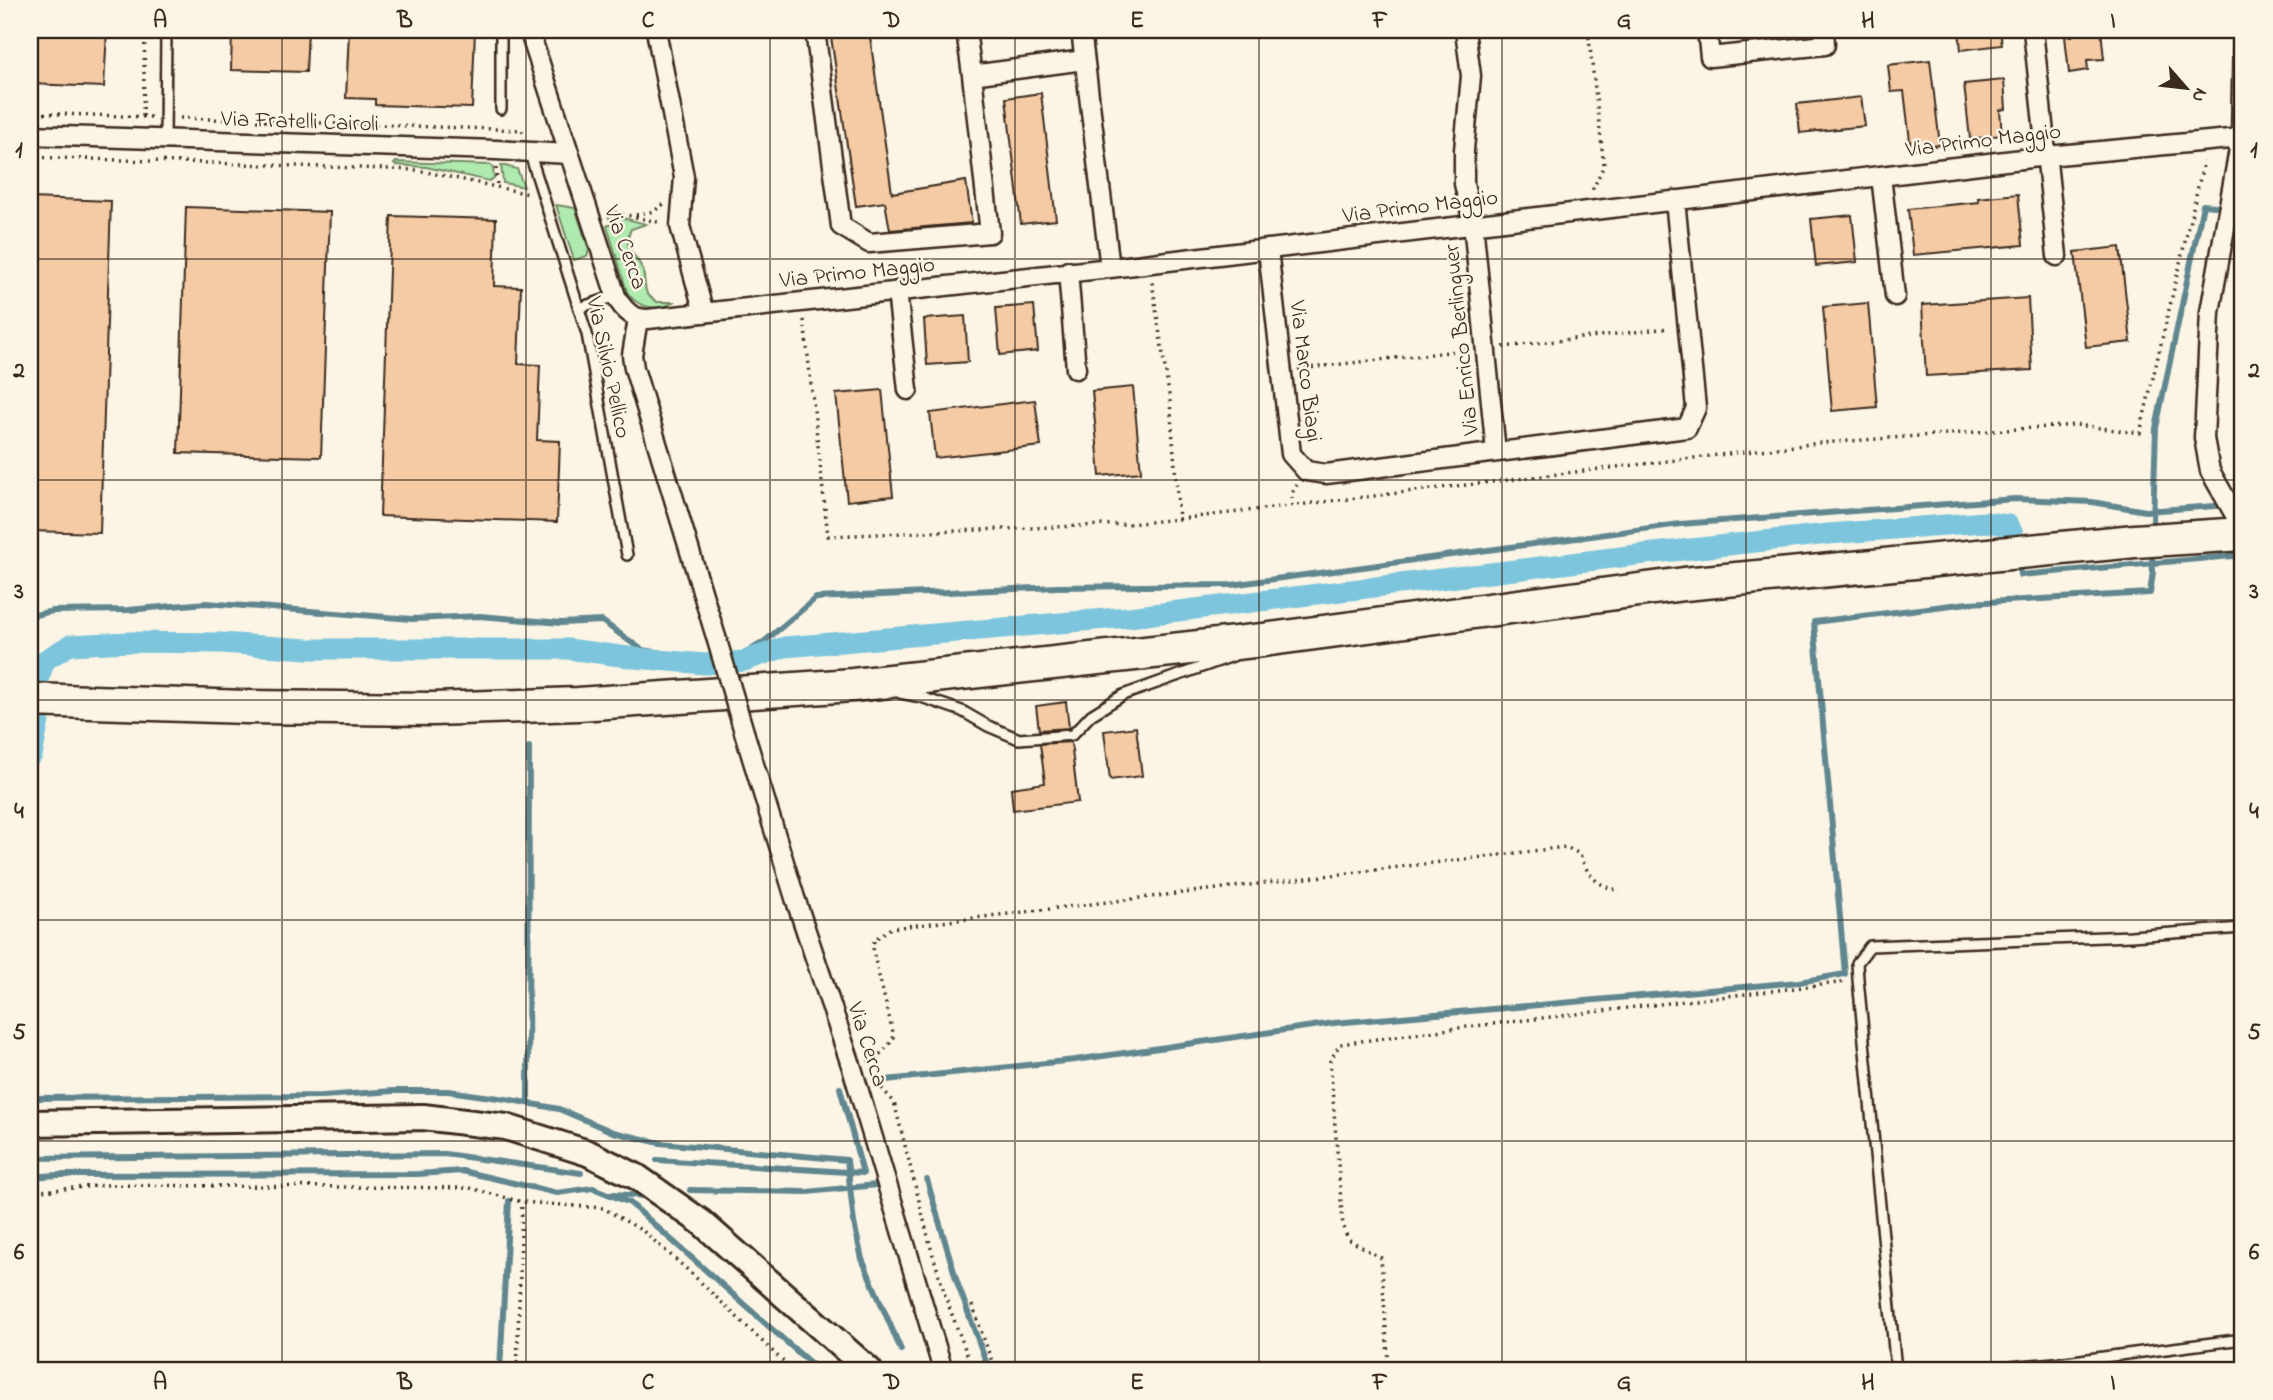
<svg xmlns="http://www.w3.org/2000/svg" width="2273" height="1400" font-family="'Indie Flower',sans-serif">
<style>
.green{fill:#afeaaf;stroke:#758a66;stroke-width:2}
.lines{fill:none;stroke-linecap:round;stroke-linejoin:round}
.stream{stroke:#618790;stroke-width:6}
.canal{stroke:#7bc5dc;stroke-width:21}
.building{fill:#f4cba4;stroke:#3b2a1e;stroke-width:2}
.lane-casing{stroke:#3b2a1e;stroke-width:14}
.street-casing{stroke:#3b2a1e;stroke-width:23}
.secondary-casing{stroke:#3b2a1e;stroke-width:30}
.highway-casing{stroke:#3b2a1e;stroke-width:37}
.path{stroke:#3b2a1e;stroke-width:3.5;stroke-dasharray:2 5;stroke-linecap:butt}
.lane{stroke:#fcf5e5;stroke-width:9}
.street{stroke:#fcf5e5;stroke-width:18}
.secondary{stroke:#fcf5e5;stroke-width:24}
.highway{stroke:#fcf5e5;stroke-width:32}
.street-bridge-casing{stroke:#3b2a1e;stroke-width:23;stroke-linecap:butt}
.street-bridge{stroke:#fcf5e5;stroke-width:18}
.grid{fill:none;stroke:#3b2a1e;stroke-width:2;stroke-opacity:0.55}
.labels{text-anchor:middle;stroke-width:5;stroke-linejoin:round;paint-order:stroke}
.street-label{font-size:23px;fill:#3b2a1e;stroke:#fcf5e5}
.neatline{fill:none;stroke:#3b2a1e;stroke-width:2.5}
.grid-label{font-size:23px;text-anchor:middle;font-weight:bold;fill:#3b2a1e}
</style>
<rect width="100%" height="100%" fill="#fcf5e5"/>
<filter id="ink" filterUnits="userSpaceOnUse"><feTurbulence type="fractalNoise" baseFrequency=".0143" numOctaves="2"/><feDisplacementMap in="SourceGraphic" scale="14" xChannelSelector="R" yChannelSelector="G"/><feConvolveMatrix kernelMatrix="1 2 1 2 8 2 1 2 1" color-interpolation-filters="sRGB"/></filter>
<g filter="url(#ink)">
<path class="green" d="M396,162L491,165L493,167L494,178L489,181L426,167L395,165L394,164Z
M501,165L517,169L524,187L503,183Z
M556,205L575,208L589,250L587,256L574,260Z
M608,214L646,224L631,229C621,252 637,252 643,271C645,278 644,286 647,294L657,302H673C658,312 637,308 627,292L607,226L611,224Z"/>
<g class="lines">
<path class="stream" d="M2153,521L2156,428L2203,205L2215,206
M2019,567L2020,575L2243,555
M30,616L53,611L128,610L206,603L412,619L480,616L561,623L602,621L642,650L698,658L743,655L765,641L816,598L1057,587L1231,585L1680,524L2015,499L2092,502L2146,511L2243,504
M886,1080L1075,1060L1334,1023L1799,982L1845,974L1814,622L1968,603L2150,593L2153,572L2152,554
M30,1098L323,1096L393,1091H448L506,1099L559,1109L613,1132L660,1143L847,1160L854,1223L862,1259L901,1350
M528,1103L529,747
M30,1158L445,1154L581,1173
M657,1160L863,1173L840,1088
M30,1177L58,1175L418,1174L462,1171L557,1193L593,1188L630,1203L818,1370
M927,1180L957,1282L989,1370
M690,1190L807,1192L876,1185
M614,1194L644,1196
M500,1370L509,1201"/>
<path class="canal" d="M37,683L45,660L70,645L129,642L221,643L307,649H568L635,658L705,664L744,661L785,647L1129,617L1645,554L1828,534L1985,522L2008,525L2013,533
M30,756L32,755L39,721"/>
</g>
<path class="building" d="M30,30H107L104,87L30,84Z
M232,30H308L306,72L231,70Z
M349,30H475L472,108L375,105V99L346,98Z
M830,30H869L892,193L966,181L972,223L890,230L885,202L856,206Z
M1959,30H2000L2002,45L1961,50Z
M2071,30H2101L2104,59L2087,60L2088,70L2069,73L2065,36H2072Z
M1930,60L1940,145L1911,149L1904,91L1891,92L1888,65Z
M2004,80L2006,109L2000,110L2002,135L1970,139L1964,84Z
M1041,93L1056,220L1021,224L1006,98Z
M1861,97L1865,126L1800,133L1797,104Z
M2018,194L2023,245L1913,255L1908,209L1979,202L1978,198Z
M30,198L111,201L100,533L30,531Z
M186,207L330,212L321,457L178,453Z
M1852,215L1857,262L1816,266L1811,219Z
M391,216L496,219L494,286L521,287L518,364L540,365L537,440L560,441L557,522L380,516Z
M2120,247L2131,342L2086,347L2075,252Z
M2028,298L2032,370L1926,376L1922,305Z
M1868,303L1877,407L1832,411L1823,307Z
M1034,305L1038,351L1000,355L996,308Z
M965,316L968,362L927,365L924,319Z
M1133,387L1141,472L1100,476L1092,391Z
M882,390L893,496L847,501L836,394Z
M1035,400L1041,446L935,458L930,413Z
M1066,702L1069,728L1039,730L1036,706Z
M1136,727L1142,776L1110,780L1104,731Z
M1071,742L1078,802L1013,810L1011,788L1045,783L1040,744Z"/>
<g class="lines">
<g class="lane-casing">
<path id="lane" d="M501,109V30
M165,140L166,30
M529,151L587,334L627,555
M579,308L616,296
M900,693L921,697L962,711L988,726L1019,739L1072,735L1091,715L1123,695L1233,656
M1896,1370L1858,979L1857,963L1870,946L2131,936L2243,928
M1977,1370L2065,1362L2243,1339"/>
</g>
<g class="street-casing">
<path id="street" d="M529,30L616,296C623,310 632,319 648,319L1110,268L2047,156L2241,138L2243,30
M656,30L684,177L680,226L704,313
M815,30L841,226L869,243L990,233L972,75L1084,60
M966,30L972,75
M1081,30L1110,268
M1465,30L1471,76L1464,150V184L1473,223L1496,452
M1707,30L1710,57L1825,45L1824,30
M2033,30L2057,256
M30,135L496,150L569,154
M2241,138L2210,312L2204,438L2210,471L2243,529
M1881,176L1895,296
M1268,249L1291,454L1306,471L1326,474L1687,428L1696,408L1675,200
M1068,271L1076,369
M897,291L908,390
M638,319L632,355L634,368L716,637
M745,735L795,898L852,1068L943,1370"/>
</g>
<g class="secondary-casing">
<path id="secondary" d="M30,1123L423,1117L506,1127L588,1153L637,1177L701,1222L869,1370"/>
</g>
<g class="highway-casing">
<path id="highway" d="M30,700L247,707L433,709L578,704L853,685L1263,640L1684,584L2135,541L2243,534"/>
</g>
<path class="path" d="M1588,30L1604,165L1593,189L1594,193
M30,113L151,117
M143,116L145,30
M180,118L522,130L523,133
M30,157L417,170L529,194
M496,168L497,187
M608,211L662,223
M636,215L654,211L664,204
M804,320L828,536L1129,524L1179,519L1170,401L1152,282
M1503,347L1669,328
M1298,369L1467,350
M1292,506V493L1297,485
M1179,519L1820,443L2076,425L2140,433L2204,161
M868,1062C880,1055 888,1049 894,1036L873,952L874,940L891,928L1566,847L1580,854C1588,877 1597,885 1620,891
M877,1083L894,1102L932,1252L948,1304L973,1370
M30,1195L41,1191L107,1185L470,1188L522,1202L603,1208L643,1231L690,1272L792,1370
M972,1305L995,1370
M517,1370L522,1202
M1389,1370L1381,1258L1348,1239L1343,1227L1330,1061L1340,1044L1450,1029L1846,982"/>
<use href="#lane" class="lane"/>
<use href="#street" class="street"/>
<use href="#secondary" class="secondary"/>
<use href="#highway" class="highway"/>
<g class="street-bridge-casing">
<path id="street-bridge" d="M716,637L745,735"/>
</g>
<use href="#street-bridge" class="street-bridge"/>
</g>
</g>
<path class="grid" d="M282,30V1370M526,30V1370M770,30V1370M1015,30V1370M1259,30V1370M1502,30V1370M1746,30V1370M1991,30V1370M30,259H2243M30,480H2243M30,700H2243M30,920H2243M30,1141H2243"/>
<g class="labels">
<g class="street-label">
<text transform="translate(300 120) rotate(2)" y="8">Via Fratelli Cairoli</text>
<text transform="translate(1983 139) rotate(-7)" y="8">Via Primo Maggio</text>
<text transform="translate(1420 205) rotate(-7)" y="8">Via Primo Maggio</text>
<text transform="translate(627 247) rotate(70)" y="8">Via Cerca</text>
<text transform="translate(857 271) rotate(-6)" y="8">Via Primo Maggio</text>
<text transform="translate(1460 340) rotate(-96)" y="8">Via Enrico Berlinguer</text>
<text transform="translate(610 367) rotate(78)" y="8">Via Silvio Pellico</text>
<text transform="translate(1307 371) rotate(83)" y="8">Via Marco Biagi</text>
<text transform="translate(869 1044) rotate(72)" y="8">Via Cerca</text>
</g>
</g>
<rect width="2273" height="1400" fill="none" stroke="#fcf5e5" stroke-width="77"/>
<g transform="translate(2186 88) rotate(118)" stroke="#fcf5e5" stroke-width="5" paint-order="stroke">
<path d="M0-5L12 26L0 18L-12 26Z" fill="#3b2a1e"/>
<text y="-10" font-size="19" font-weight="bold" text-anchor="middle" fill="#3b2a1e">N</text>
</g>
<rect x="38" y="38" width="2196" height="1324" class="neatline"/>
<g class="grid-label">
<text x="160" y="27">A</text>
<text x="405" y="27">B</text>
<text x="648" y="27">C</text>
<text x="892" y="27">D</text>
<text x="1137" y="27">E</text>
<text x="1380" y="27">F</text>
<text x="1624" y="27">G</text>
<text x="1868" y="27">H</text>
<text x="2113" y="27">I</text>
<text x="19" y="157">1</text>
<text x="2254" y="157">1</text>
<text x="19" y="377">2</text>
<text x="2254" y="377">2</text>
<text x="19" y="598">3</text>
<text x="2254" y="598">3</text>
<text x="19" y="818">4</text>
<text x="2254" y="818">4</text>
<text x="19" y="1039">5</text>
<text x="2254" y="1039">5</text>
<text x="19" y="1259">6</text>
<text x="2254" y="1259">6</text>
<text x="160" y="1389">A</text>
<text x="405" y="1389">B</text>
<text x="648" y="1389">C</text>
<text x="892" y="1389">D</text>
<text x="1137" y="1389">E</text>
<text x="1380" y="1389">F</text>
<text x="1624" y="1389">G</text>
<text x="1868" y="1389">H</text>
<text x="2113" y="1389">I</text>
</g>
</svg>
